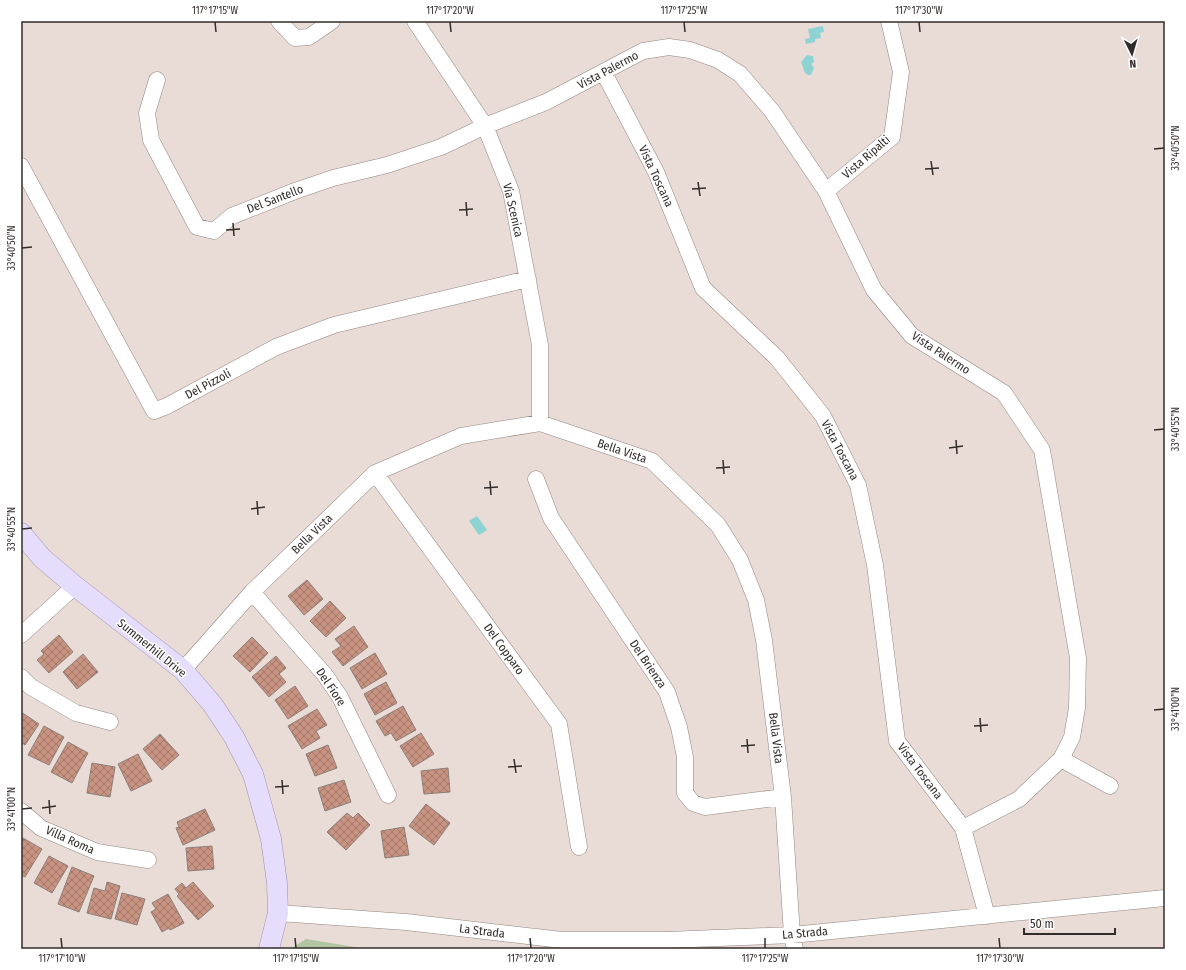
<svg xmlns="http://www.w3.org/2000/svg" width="1186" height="970" font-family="'Fira Sans Condensed',sans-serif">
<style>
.green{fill:#b1c5a1}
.water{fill:#8ed3d3}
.building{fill:url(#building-cross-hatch);stroke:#8c7f7a}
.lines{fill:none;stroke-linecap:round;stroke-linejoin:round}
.minor-casing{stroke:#938681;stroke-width:17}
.major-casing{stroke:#9b91b0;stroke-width:21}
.minor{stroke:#fff;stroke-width:16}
.major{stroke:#e5ddfb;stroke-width:20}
.ticks{fill:none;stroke:#322c2a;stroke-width:1.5}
.labels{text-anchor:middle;stroke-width:3;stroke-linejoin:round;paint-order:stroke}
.street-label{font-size:12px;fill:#322c2a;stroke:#fff}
.neatline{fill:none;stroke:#322c2a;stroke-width:1.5}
.ticks-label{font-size:10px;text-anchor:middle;fill:#322c2a}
</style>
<defs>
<pattern id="building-cross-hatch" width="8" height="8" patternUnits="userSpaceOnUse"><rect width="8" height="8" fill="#c89381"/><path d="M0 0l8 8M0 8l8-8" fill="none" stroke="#a3786a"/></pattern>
</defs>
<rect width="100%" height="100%" fill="#e9dbd6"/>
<path class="green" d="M306,939L367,949H290Z"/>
<path class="water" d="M823,26L824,32L820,33L821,38L815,39V42L806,44L805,39L810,38L808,29Z
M807,55L813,56L814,62L811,64L814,68L811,75H808L805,73L801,62Z
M477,516L487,530L479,535L469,521Z"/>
<path class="building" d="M307,580L323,599L304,615L288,596Z
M330,601L346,618L326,637L310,621Z
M354,626L368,647L343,666L332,652L341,646L335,639Z
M59,635L73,652L49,673L37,660L44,654L41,651Z
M252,637L268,653L250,672L233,656Z
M375,653L387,674L362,689L350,668Z
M83,654L98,672L77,689L63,672Z
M276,656L286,668L279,674L286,682L269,697L252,677Z
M386,682L397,703L375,715L364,694Z
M295,686L308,706L288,719L275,700Z
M403,706L416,730L396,741L391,733L385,736L376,721Z
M317,709L327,725L316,731L320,738L302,749L288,726Z
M21,712L39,724L25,745L21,742Z
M44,726L64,737L49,765L28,755Z
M421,733L434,754L413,767L400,746Z
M160,734L179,755L162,770L143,749Z
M68,742L88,753L72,783L51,772Z
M328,745L337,768L315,776L306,754Z
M138,754L152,781L131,791L118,764Z
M92,763L115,767L110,797L87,793Z
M448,768L450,792L424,794L421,771Z
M344,780L351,802L325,811L318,788Z
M426,804L450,823L434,845L409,826Z
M205,809L215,830L183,845L176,828L179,827L177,822Z
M347,813L353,818L358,813L370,825L346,850L327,832Z
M404,827L409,855L385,858L381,831Z
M23,838L42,849L25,877L21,875V840Z
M212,846L214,869L188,871L186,848Z
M49,856L68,866L52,893L34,883Z
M72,867L94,876L79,912L58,904Z
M107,882L120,886L111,919L87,913L94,888L105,891Z
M193,882L214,906L198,920L177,896L179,894L175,889L182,883L186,888Z
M122,893L145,899L137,925L115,919Z
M168,894L184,923L170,930L169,928L162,932L151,912L156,909L152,903Z"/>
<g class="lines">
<g class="minor-casing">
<path id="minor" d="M279,21L295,38L309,37L332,21
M415,21L485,126L511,191L540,345V423
M604,73L656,172L703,288L777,358L823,416L858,485L875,565L897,741L963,828L987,916
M157,80L147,113L151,140L197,227L214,231L232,216L295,191L333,178L387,165L441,147L485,126L546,102L643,51L669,47L690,50L718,60L740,74L772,111L826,191L874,290L912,336L1004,393L1042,450L1078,658L1077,708L1072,737L1061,759L1019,799L963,828
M21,166L154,411L167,406L276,347L334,325L528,279
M826,191L892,137L901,72L889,21
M375,473L559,724L579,847
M536,479L551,518L667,692L679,727L685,757V793L693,803L705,807L783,797
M252,592L325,675L340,697L388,795
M21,635L75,586
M183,670L252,592L375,473L461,436L540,423L652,461L718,525L740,560L756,600L764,640L783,797L792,935L795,949
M21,677L31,687L76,713L110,722
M1061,759L1110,786
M21,811L41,828L97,852L148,860
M278,913L406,922L562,940H667L792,935L1165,898"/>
</g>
<g class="major-casing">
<path id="major" d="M21,533L42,558L75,586L183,670L213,705L234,737L253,774L271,839L277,883L278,913L269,949"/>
</g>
<use href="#minor" class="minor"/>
<use href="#major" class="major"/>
</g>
<path class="ticks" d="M215,22L216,32M450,22L451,32M684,22L685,32M919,22L920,32M1154,149L1164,148M931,161L933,175M925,169L939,168M698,182L700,196M692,189L706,188M466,202L467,216M459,210L473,209M233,223L234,236M226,230L240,229M22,248L32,247M1154,430L1164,429M956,440L957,454M949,448L963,446M723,460L724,474M716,468L730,467M490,481L491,495M484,488L498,487M257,501L258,515M251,509L265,507M22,529L32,528M1154,710L1164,709M980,718L981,732M974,726L988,725M747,739L748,753M741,746L755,745M514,759L516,773M508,767L522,766M282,780L283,794M275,787L289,786M49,800L50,814M42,808L56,806M22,809L32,808M61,938L62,948M295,938L296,948M530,938L531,948M765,938V948M999,938L1000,948"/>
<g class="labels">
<g class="street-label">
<text transform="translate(608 70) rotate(-28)" y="4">Vista Palermo</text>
<text transform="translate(866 157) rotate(-41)" y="4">Vista Ripalti</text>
<text transform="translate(656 176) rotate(65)" y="4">Vista Toscana</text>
<text transform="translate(275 199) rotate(-21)" y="4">Del Santello</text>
<text transform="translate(513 210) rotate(77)" y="4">Via Scenica</text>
<text transform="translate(941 353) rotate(33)" y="4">Vista Palermo</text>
<text transform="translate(208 384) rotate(-28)" y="4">Del Pizzoli</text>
<text transform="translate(840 450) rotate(62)" y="4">Vista Toscana</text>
<text transform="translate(622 451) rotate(19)" y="4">Bella Vista</text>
<text transform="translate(312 534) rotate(-44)" y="4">Bella Vista</text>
<text transform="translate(152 648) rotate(39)" y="4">Summerhill Drive</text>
<text transform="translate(504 649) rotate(54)" y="4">Del Copparo</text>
<text transform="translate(648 664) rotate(56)" y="4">Del Brienza</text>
<text transform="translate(331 687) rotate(56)" y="4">Del Fiore</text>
<text transform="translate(776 738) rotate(83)" y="4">Bella Vista</text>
<text transform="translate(920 771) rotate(53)" y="4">Vista Toscana</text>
<text transform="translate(70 840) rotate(24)" y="4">Villa Roma</text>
<text transform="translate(482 931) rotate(7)" y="4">La Strada</text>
<text transform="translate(805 933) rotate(-5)" y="4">La Strada</text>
</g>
</g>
<rect width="1186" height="970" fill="none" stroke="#ffffff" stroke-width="44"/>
<g transform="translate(1132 54) rotate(175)" stroke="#ffffff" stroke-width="3" paint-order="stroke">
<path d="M0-3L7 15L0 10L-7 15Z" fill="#322c2a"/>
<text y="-6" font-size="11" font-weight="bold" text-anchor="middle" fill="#322c2a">N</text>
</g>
<path d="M1024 928v6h91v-6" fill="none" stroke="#322c2a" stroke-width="2"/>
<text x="1030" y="928" font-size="12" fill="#322c2a" stroke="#ffffff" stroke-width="3" paint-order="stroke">50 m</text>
<rect x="22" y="22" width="1142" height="926" class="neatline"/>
<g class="ticks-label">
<text x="215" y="14">117°17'15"W</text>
<text x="450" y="14">117°17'20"W</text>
<text x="684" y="14">117°17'25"W</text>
<text x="919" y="14">117°17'30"W</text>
<text transform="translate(1175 148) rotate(-90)" y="4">33°40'50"N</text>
<text transform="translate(11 248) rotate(-90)" y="4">33°40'50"N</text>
<text transform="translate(1175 429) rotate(-90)" y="4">33°40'55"N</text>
<text transform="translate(11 529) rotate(-90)" y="4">33°40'55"N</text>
<text transform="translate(1175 709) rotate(-90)" y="4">33°41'00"N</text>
<text transform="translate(11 809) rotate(-90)" y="4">33°41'00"N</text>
<text x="62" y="962">117°17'10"W</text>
<text x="296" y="962">117°17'15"W</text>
<text x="531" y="962">117°17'20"W</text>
<text x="765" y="962">117°17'25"W</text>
<text x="1000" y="962">117°17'30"W</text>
</g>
</svg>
